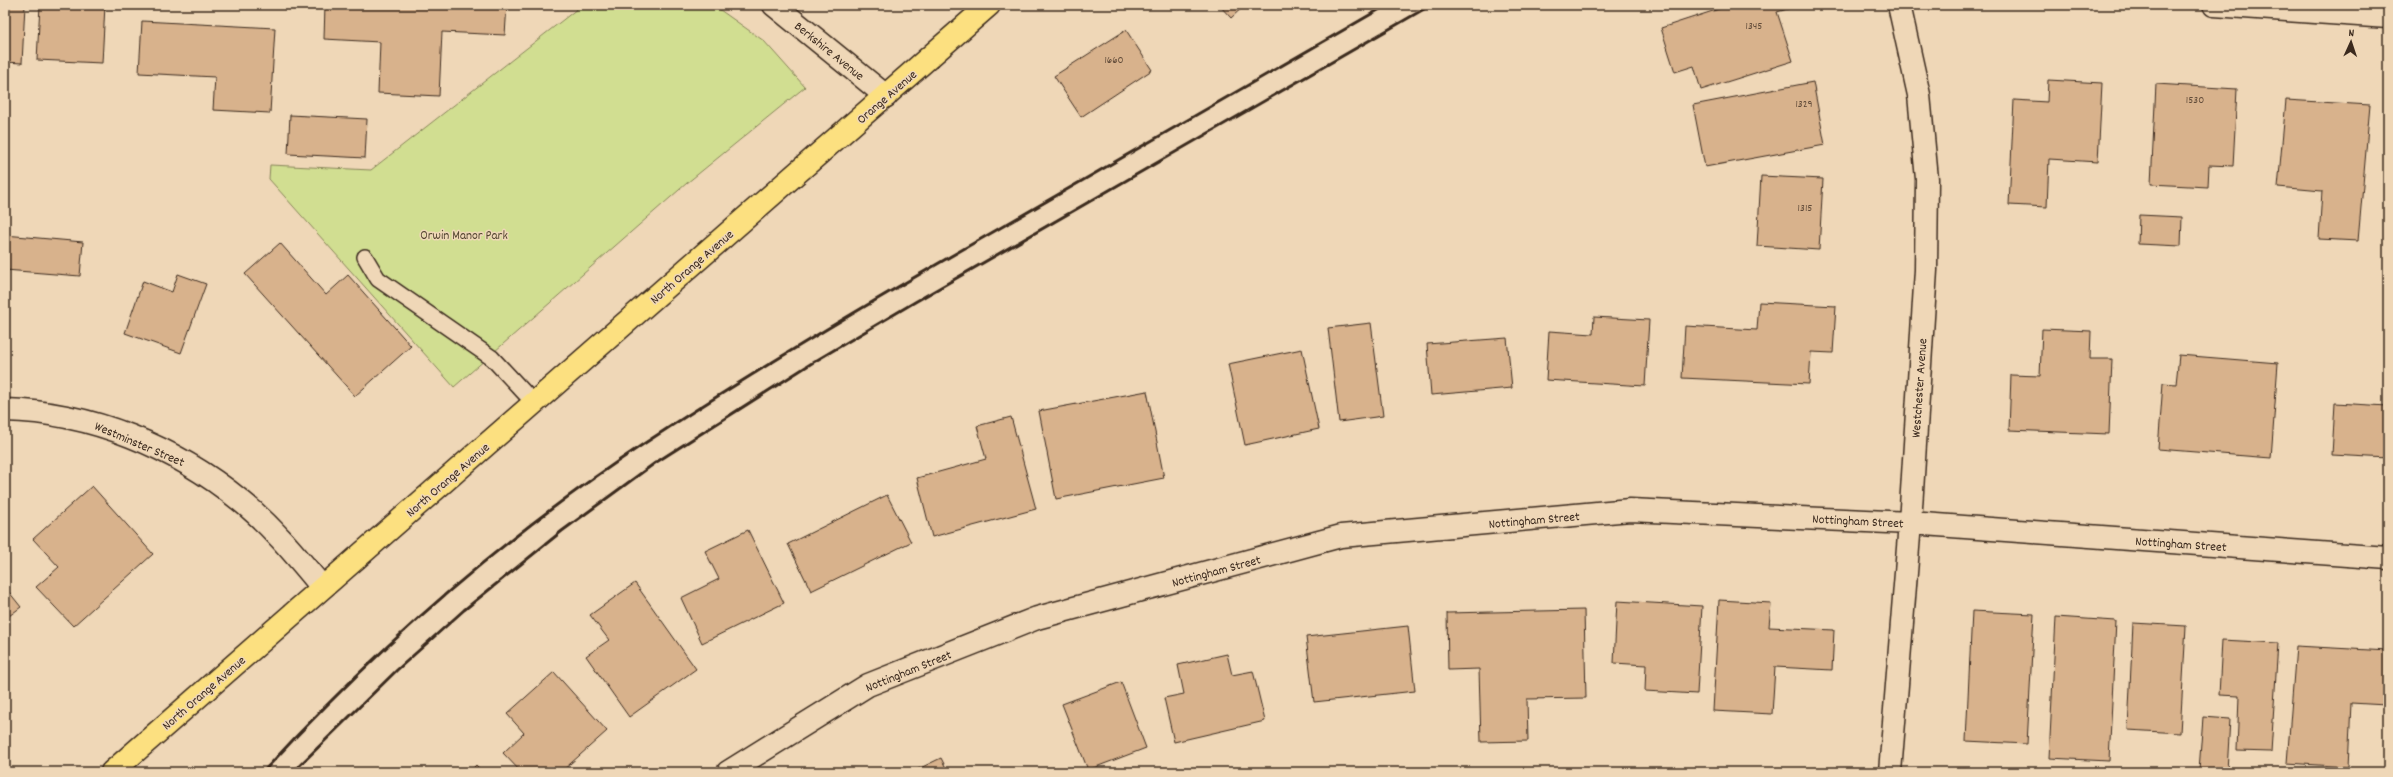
<svg xmlns="http://www.w3.org/2000/svg" width="2393" height="777" font-family="Dekko,sans-serif">
<style>
.green{fill:#d1de91;stroke:#868458}
.building{fill:#d8b28c;stroke:#3b2a1e}
.lines{fill:none;stroke-linecap:round;stroke-linejoin:round}
.lane-casing{stroke:#3b2a1e;stroke-width:18}
.street-casing{stroke:#3b2a1e;stroke-width:25}
.primary-casing{stroke:#3b2a1e;stroke-width:25}
.lane{stroke:#efd7b7;stroke-width:15}
.street{stroke:#efd7b7;stroke-width:22}
.primary{stroke:#fce080;stroke-width:22}
.rail{stroke:#3b2a1e;stroke-width:3}
.labels{text-anchor:middle;stroke-width:3;stroke-linejoin:round;paint-order:stroke}
.number-label{font-size:11px;fill:#624c3a}
.street-label{font-size:13px;fill:#3b2a1e;stroke:#efd7b7}
.park-label{font-size:13px;fill:#52452f;stroke:#efd7b7}
</style>
<rect width="100%" height="100%" fill="#efd7b7"/>
<filter id="ink" filterUnits="userSpaceOnUse"><feTurbulence type="fractalNoise" baseFrequency=".025" numOctaves="2"/><feDisplacementMap in="SourceGraphic" scale="8" xChannelSelector="R" yChannelSelector="G"/><feConvolveMatrix kernelMatrix="1 2 1 2 8 2 1 2 1" color-interpolation-filters="sRGB"/></filter>
<g filter="url(#ink)">
<path class="green" d="M582,5H713L764,41L805,87L687,183L454,387L269,179L270,165L371,170Z"/>
<path class="building" d="M5,5H25L22,63L5,62Z
M40,5H105L102,63L37,60Z
M325,5H507L505,35L442,32L439,96L378,93L380,42L324,39Z
M1219,5H1245L1231,18Z
M1731,5H1790L1791,8L1777,12L1793,61L1701,90L1694,66L1675,72L1661,28Z
M142,21L275,28L270,113L213,110L215,77L139,73Z
M1126,30L1152,70L1081,117L1054,76Z
M2048,80L2102,83L2098,162L2049,159L2047,207L2009,205L2014,100L2047,102Z
M1813,82L1825,145L1705,167L1693,105Z
M2156,84L2237,89L2233,166L2209,165L2208,187L2151,184Z
M2286,100L2370,105L2358,241L2319,239L2322,191L2278,187Z
M290,115L367,119L365,158L288,154Z
M1761,176L1823,179L1819,250L1757,246Z
M2139,215L2182,217L2181,246L2138,244Z
M5,235L83,242L80,276L5,270Z
M280,243L326,295L348,275L411,346L355,396L245,274Z
M178,274L206,284L181,353L125,333L143,281L172,292Z
M1759,302L1836,306L1833,353L1811,352L1809,384L1682,378L1685,326L1757,330Z
M1594,317L1649,320L1645,386L1546,380L1549,331L1593,334Z
M1371,323L1383,416L1339,422L1328,328Z
M2042,329L2091,331L2090,359H2112L2109,434L2009,430L2011,375L2040,376Z
M1507,338L1512,388L1431,395L1427,344Z
M1302,349L1319,429L1245,445L1228,364Z
M2179,355L2278,363L2271,458L2158,449L2163,383L2176,384Z
M1147,391L1164,478L1056,499L1039,411Z
M2335,403L2388,406V458L2332,455Z
M1011,417L1036,509L932,537L917,478L986,459L977,426Z
M92,486L153,554L73,626L36,587L59,567L33,539Z
M887,495L911,542L811,591L788,544Z
M748,530L784,603L702,643L681,598L719,579L705,551Z
M635,583L696,669L629,717L586,656L609,640L590,615Z
M5,587L21,607L5,619Z
M1719,600L1771,603L1769,627L1834,630L1832,670L1775,667L1772,714L1713,711Z
M1617,601L1702,606L1697,694L1645,691L1646,665L1614,663Z
M1584,610L1586,698L1527,699L1528,741L1481,742L1479,669L1448,670L1447,613Z
M1972,611L2034,614L2027,744L1966,741Z
M2056,617L2116,621L2109,761L2049,758Z
M2133,623L2186,626L2180,733L2128,730Z
M1408,626L1415,691L1314,702L1306,637Z
M2222,640L2278,643L2271,752L2237,751L2239,696L2219,695Z
M2296,646L2388,651L2386,705L2351,703L2348,767L2287,763Z
M1227,654L1232,675L1253,671L1265,721L1174,742L1164,698L1184,694L1178,665Z
M5,661L9,666L5,670Z
M554,672L607,731L561,772H521L503,753L524,733L507,714Z
M1121,682L1146,748L1088,770L1062,704Z
M2203,717L2230,719L2227,771L2199,770Z
M941,758L948,772H912Z
M476,765L483,772H469Z"/>
<g class="lines">
<g class="lane-casing">
<path id="lane" d="M365,257L378,279L492,358L534,403"/>
</g>
<g class="street-casing">
<path id="street" d="M774,5L886,96
M2214,5L2388,17
M5,410C91,412 175,447 241,501C272,526 297,557 322,587
M728,772L868,685L1037,618L1341,536L1630,510L1910,523L2388,558
M1890,772L1910,523L1926,270L1927,179L1919,95L1899,5"/>
</g>
<g class="primary-casing">
<path id="primary" d="M112,772L989,5"/>
</g>
<use href="#lane" class="lane"/>
<use href="#street" class="street"/>
<use href="#primary" class="primary"/>
<path class="rail" d="M263,772C375,650 503,537 642,445C758,368 879,297 1000,228C1129,153 1258,79 1387,5
M293,772L397,670L464,610L562,531L655,463L812,363L915,302L1431,5"/>
</g>
</g>
<g class="labels">
<g class="number-label">
<text x="1754" y="29">1345</text>
<text x="1114" y="63">1660</text>
<text x="2195" y="103">1530</text>
<text x="1804" y="107">1329</text>
<text x="1805" y="211">1315</text>
</g>
<g class="street-label">
<text transform="translate(830 50) rotate(39)" y="5">Berkshire Avenue</text>
<text transform="translate(886 96) rotate(-41)" y="5">Orange Avenue</text>
<text transform="translate(691 266) rotate(-41)" y="5">North Orange Avenue</text>
<text transform="translate(1918 388) rotate(-86)" y="5">Westchester Avenue</text>
<text transform="translate(140 443) rotate(23)" y="5">Westminster Street</text>
<text transform="translate(447 479) rotate(-41)" y="5">North Orange Avenue</text>
<text transform="translate(1534 519) rotate(-5)" y="5">Nottingham Street</text>
<text transform="translate(1858 520) rotate(3)" y="5">Nottingham Street</text>
<text transform="translate(2181 543) rotate(4)" y="5">Nottingham Street</text>
<text transform="translate(1216 570) rotate(-15)" y="5">Nottingham Street</text>
<text transform="translate(908 670) rotate(-22)" y="5">Nottingham Street</text>
<text transform="translate(203 692) rotate(-41)" y="5">North Orange Avenue</text>
</g>
<g class="park-label">
<text x="464" y="239">Orwin Manor Park</text>
</g>
</g>
<rect width="2393" height="777" fill="none" stroke="#efd7b7" stroke-width="20"/>
<rect x="10" y="10" width="2373" height="757" fill="none" stroke="#3b2a1e" stroke-width="1.5" filter="url(#ink)"/>
<g transform="translate(2351 42) rotate(3)" stroke="#efd7b7" stroke-width="3" paint-order="stroke">
<path d="M0-3L7 15L0 10L-7 15Z" fill="#3b2a1e"/>
<text y="-6" font-size="11" font-weight="bold" text-anchor="middle" fill="#3b2a1e">N</text>
</g>
</svg>
